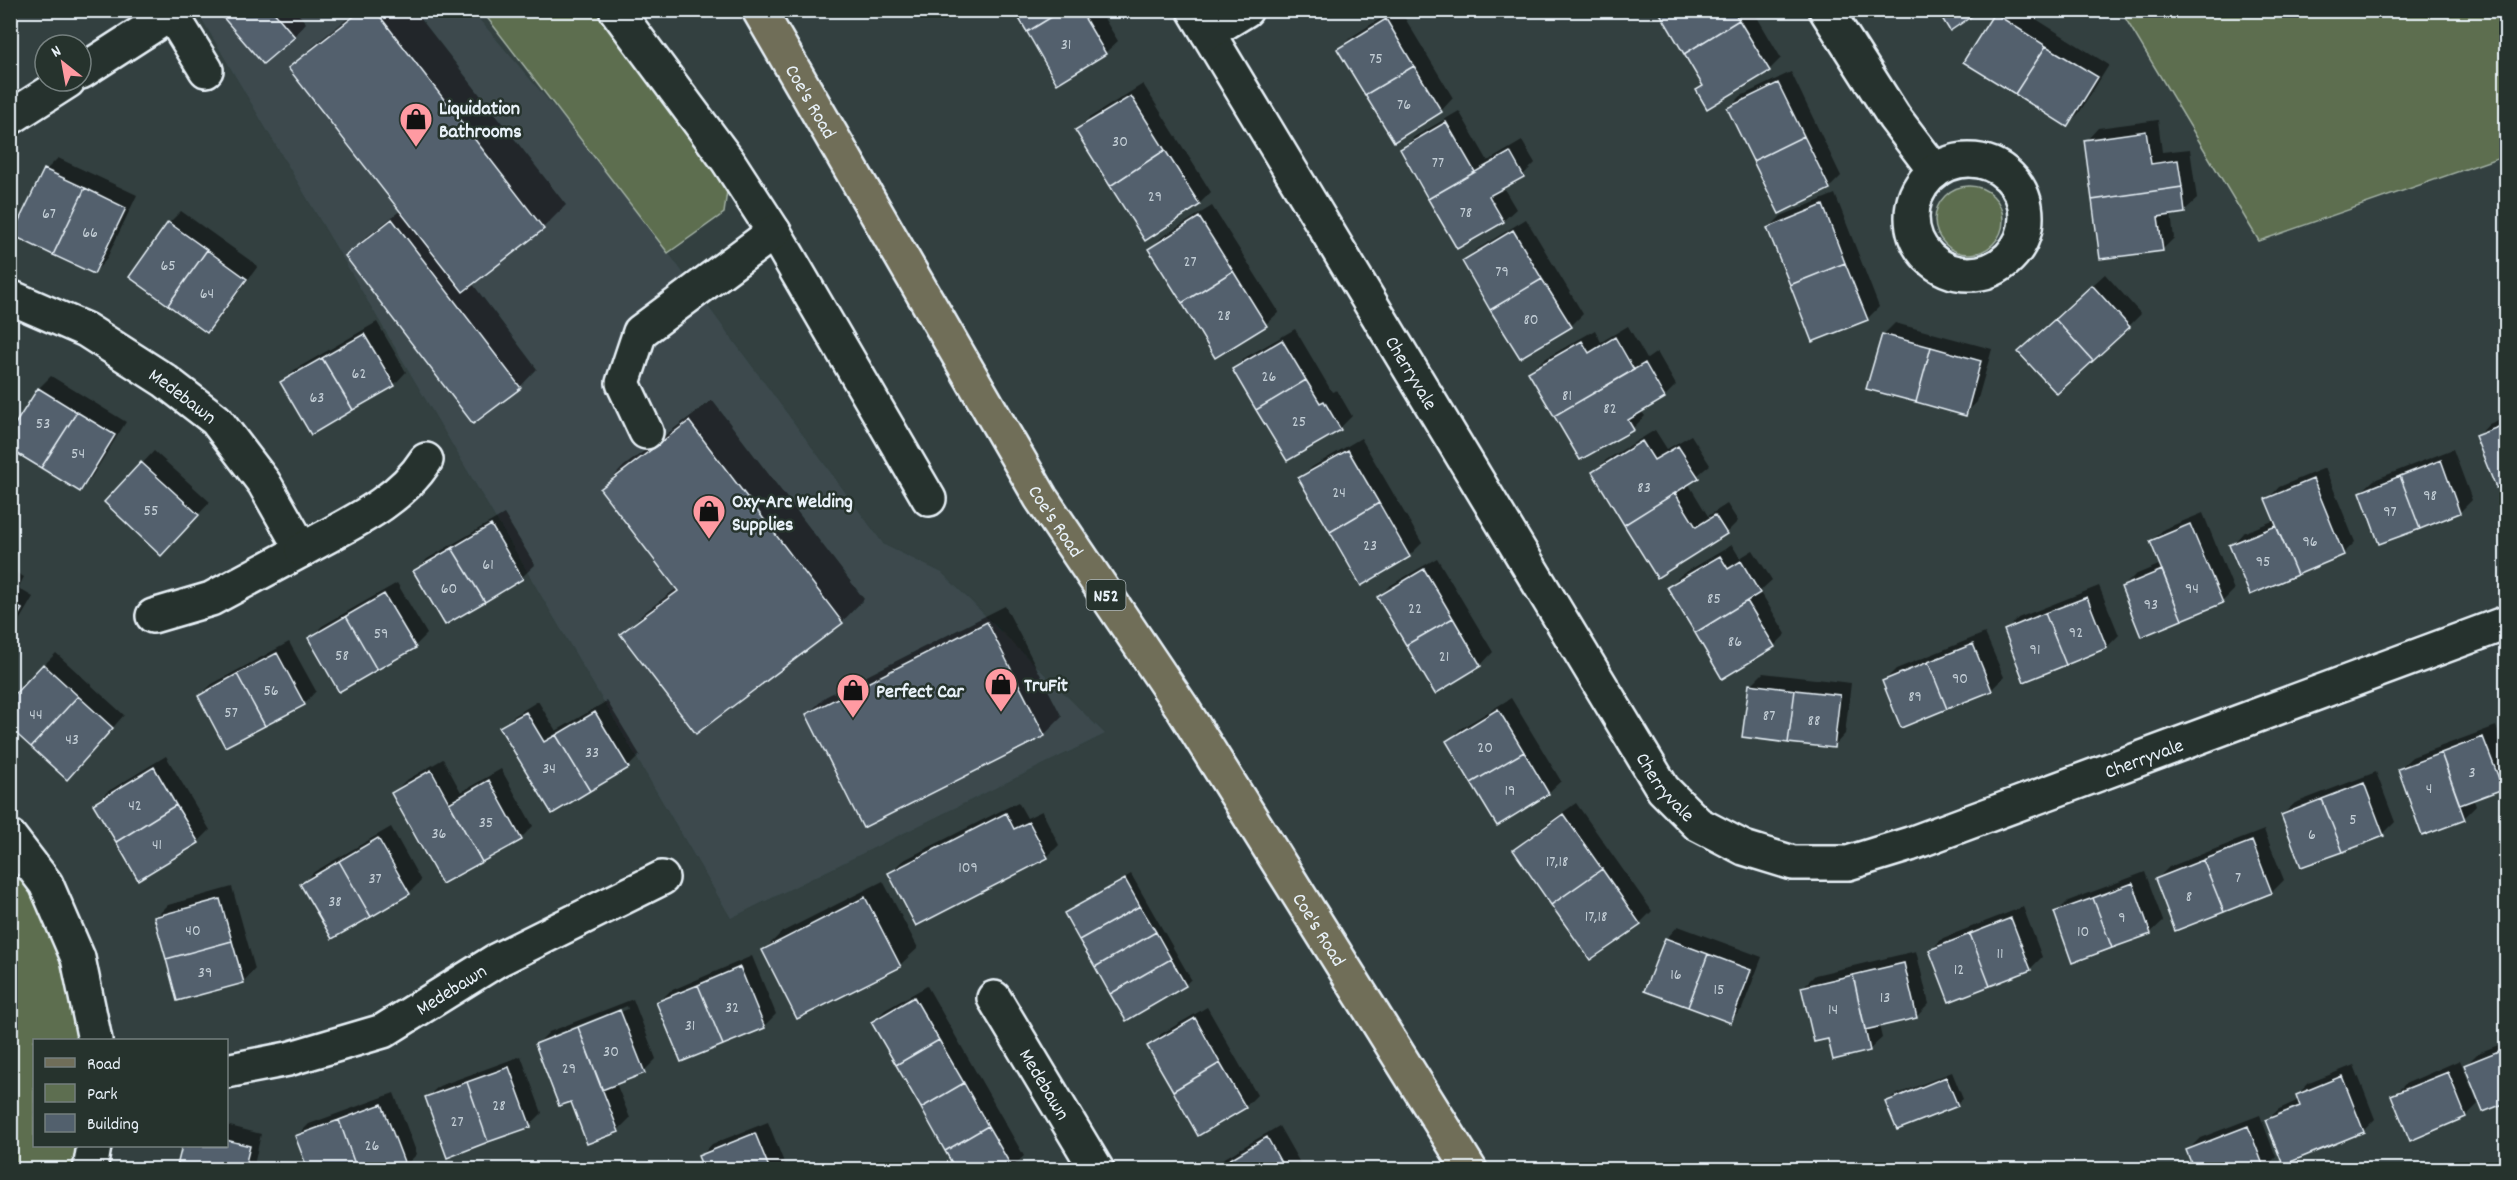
<svg xmlns="http://www.w3.org/2000/svg" width="2517" height="1180" font-family="Dekko,sans-serif">
<style>
.built{fill:#3c4a4e}
.green{fill:#5d6e50;stroke:#a2b0a4;stroke-width:1.5}
.shadow{fill:#0007;fill-rule:evenodd}
.building{fill:#52606d;stroke:#e8f1f8;stroke-width:1.5}
.lines{fill:none;stroke-linecap:round;stroke-linejoin:round}
.minor-casing{stroke:#e8f1f8;stroke-width:38}
.major-casing{stroke:#e8f1f8;stroke-width:38}
.minor{stroke:#26332d;stroke-width:33}
.major{stroke:#706e59;stroke-width:33}
.labels{text-anchor:middle;stroke-width:5;stroke-linejoin:round;paint-order:stroke}
.number-label{font-size:16px;fill:#c2cdd5}
.shield{fill:#26332d;stroke:#aeb8bb;stroke-width:1.5}
.shield-label{font-size:18px;font-weight:bold;fill:#e8f1f8}
.street-label{font-size:20px;fill:#e8f1f8;stroke:#26332d}
.poi-label{font-size:20px;font-weight:bold;fill:#e8f1f8;stroke:#26332d;text-anchor:start}
</style>
<rect width="100%" height="100%" fill="#334040"/>
<filter id="ink" filterUnits="userSpaceOnUse"><feTurbulence type="fractalNoise" baseFrequency=".0167" numOctaves="2"/><feDisplacementMap in="SourceGraphic" scale="12" xChannelSelector="R" yChannelSelector="G"/><feConvolveMatrix kernelMatrix="1 2 1 2 8 2 1 2 1" color-interpolation-filters="sRGB"/></filter>
<g filter="url(#ink)">
<path class="built" d="M197,11H472L605,167L884,545L942,573L1105,734L731,918Z"/>
<path class="green" d="M482,11H599L721,174L727,191L724,213L668,253Z
M2121,11H2506V155L2259,241Z
M1935 220a34 34 0 1 1 68 0a34 34 0 1 1-68 0Z
M10,862L35,894L73,983L81,1040H34V1146H82L80,1169H11Z"/>
<path class="shadow" d="M227,10H295L306,23L294,36Z
M358,10H414L566,205L543,228L472,283L537,369L520,387L347,256L365,238L401,210L290,68L313,46Z
M1016,10H1099L1118,41L1105,53L1058,81Z
M1394,10H1400L1453,98L1441,111L1394,140L1339,49L1351,37Z
M1660,10H1753L1781,58L1769,70L1698,90L1704,84Z
M1999,10H2022L2109,65L2079,113L2067,125L1965,61Z
M1791,72L1841,176L1829,188L1729,108L1741,96Z
M1143,84L1211,192L1199,204L1077,130L1089,118Z
M1459,111L1488,161L1522,141L1535,163L1523,175L1503,187L1516,209L1503,221L1458,247L1402,150L1414,137Z
M2158,120L2162,152L2190,149L2197,199L2184,211L2171,213L2174,238L2162,250L2086,141L2098,128Z
M58,158L137,195L106,260L94,273L14,234L46,170Z
M1835,194L1879,307L1867,319L1769,228L1781,216Z
M1212,206L1279,312L1266,324L1216,355L1150,249L1162,237Z
M181,211L258,266L219,319L207,331L169,223Z
M1526,219L1583,314L1571,326L1463,262L1476,250Z
M2105,274L2141,314L2129,326L2032,340Z
M377,322L406,372L394,385L311,433L282,383L294,370Z
M1895,323L1992,349L1977,402L1965,414L1883,335Z
M1628,326L1647,359L1657,352L1676,385L1664,397L1641,411L1645,416L1633,428L1530,372L1543,360L1595,330L1601,342Z
M1295,329L1332,392L1337,390L1352,416L1340,428L1287,459L1234,369L1246,357Z
M51,376L126,422L91,478L79,490L10,435L39,388Z
M712,400L864,599L842,622L622,634L645,612L677,588L602,489L624,466Z
M2506,417V482L2497,486L2477,437L2489,424Z
M1655,430L1667,449L1691,435L1710,465L1688,483L1708,516L1727,504L1738,521L1726,533L1658,576L1594,472L1606,460Z
M1361,438L1422,543L1409,556L1362,584L1300,479L1312,467Z
M2453,449L2472,500L2460,512L2380,542L2361,492L2374,480Z
M154,451L210,502L173,542L106,502Z
M2325,468L2355,542L2343,554L2250,593L2231,546L2243,533L2275,520L2267,500L2279,487Z
M2203,513L2234,590L2222,602L2123,587L2135,575L2161,564L2151,541L2164,529Z
M504,514L535,565L522,577L446,623L415,572L427,559Z
M1732,545L1740,558L1753,550L1772,580L1760,591L1786,634L1774,646L1723,677L1669,587L1681,575Z
M1437,558L1493,652L1481,665L1436,692L1379,597L1391,585Z
M10,569L24,577L18,588L33,597L10,636Z
M397,583L427,634L415,646L310,639L322,626Z
M2099,586L2119,635L2107,647L2006,631L2018,618Z
M1005,606L1062,717L1044,735L807,715L825,697Z
M1985,633L2004,677L1991,690L1902,726L1884,681L1896,669Z
M289,642L316,691L304,704L199,696L212,684Z
M56,653L124,715L79,766L44,665Z
M1763,673L1851,683L1845,734L1833,747L1751,685Z
M1511,698L1561,781L1548,793L1497,824L1448,741L1460,729Z
M538,701L556,731L607,701L640,755L628,767L552,812L501,728L514,716Z
M2496,726L2506,755V783L2502,787L2473,798L2476,806L2464,818L2399,769L2412,757Z
M166,756L210,830L198,842L95,804L107,792Z
M443,759L461,792L501,769L533,826L521,838L443,882L393,793L405,781Z
M2376,772L2395,822L2383,834L2282,815L2295,803Z
M1018,802L1027,818L1042,811L1059,845L1047,857L890,873L902,861Z
M1576,803L1652,911L1640,923L1515,850L1527,838Z
M391,827L421,881L409,893L302,884L314,872Z
M2264,830L2284,880L2272,892L2157,879L2169,867Z
M2145,872L2163,921L2150,933L2056,913L2068,901Z
M1131,874L1191,979L1185,985L1066,914Z
M883,881L918,948L900,965L764,950L782,932Z
M232,887L255,969L243,982L156,917L168,905Z
M2023,907L2042,957L2030,969L1931,950L1943,938Z
M1678,926L1762,957L1742,1009L1730,1021L1666,939Z
M1916,951L1929,1004L1916,1017L1879,1025L1882,1038L1869,1050L1829,1037L1803,987L1815,975Z
M752,956L776,1014L764,1026L658,1003L670,991Z
M927,986L1024,1156L1009,1170H958L873,1022L885,1010Z
M633,999L656,1059L644,1071L616,1083L630,1118L618,1130L571,1100L537,1044L549,1032ZM627,1006L628,1009L549,1040V1037Z
M1207,1007L1257,1095L1245,1107L1149,1047L1161,1034Z
M2506,1042V1101L2484,1111L2466,1065L2478,1053Z
M521,1056L542,1113L530,1125L426,1098L439,1086Z
M2460,1060L2478,1104L2466,1116L2393,1096L2405,1084Z
M2354,1065L2375,1119L2363,1131L2266,1121L2279,1109L2299,1100L2297,1095L2309,1083ZM2307,1102L2308,1104L2279,1116V1113Z
M1952,1072L1963,1099L1957,1104L1887,1102L1893,1096Z
M394,1093L417,1154L405,1166L396,1170H309L297,1136L309,1124Z
M2260,1115L2276,1157L2264,1169L2188,1150L2200,1138Z
M768,1122L787,1170H705L700,1157L712,1144Z
M226,1125L261,1134L253,1170H177L183,1146H226Z
M1279,1126L1304,1170H1212L1223,1159Z
M2142,1162L2145,1170H2124Z"/>
<path class="building" d="M225,10H272L295,37L263,64L221,15Z
M362,10H375L544,229L463,292L288,68Z
M1014,10H1063L1027,32Z
M1063,10H1080L1106,54L1057,84L1027,32Z
M1658,10H1733L1739,20L1684,54Z
M1937,10H1981L1950,31Z
M1994,13L2046,46L2015,94L1963,62Z
M1386,19L1414,66L1365,95L1337,49Z
M1739,20L1770,71L1707,109L1696,90L1703,86L1684,54Z
M2046,46L2098,77L2067,127L2015,94Z
M1414,66L1442,112L1394,142L1365,95Z
M1778,83L1804,136L1753,161L1727,108Z
M1131,96L1165,150L1110,186L1075,130Z
M1446,122L1475,172L1428,199L1400,149Z
M2146,131L2151,164L2178,160L2182,187L2092,200L2084,140Z
M1804,136L1830,189L1779,214L1753,161Z
M1165,150L1200,205L1145,241L1110,186Z
M1510,152L1524,177L1489,196L1504,222L1457,249L1428,199Z
M44,169L85,188L53,255L12,235Z
M2182,187L2185,213L2158,217L2163,251L2100,259L2092,200Z
M85,188L126,208L94,274L53,255Z
M1823,205L1845,263L1790,285L1767,228Z
M1199,217L1233,271L1182,303L1148,249Z
M392,219L521,388L473,424L345,256Z
M168,222L207,250L168,305L129,277Z
M1513,230L1542,279L1490,310L1462,261Z
M207,250L247,279L207,333L168,305Z
M1845,263L1868,320L1812,342L1790,285Z
M1233,271L1267,326L1215,358L1182,303Z
M1542,279L1572,327L1520,358L1490,310Z
M2092,285L2130,327L2093,361L2055,319Z
M2055,319L2093,361L2057,394L2018,352Z
M364,334L395,386L353,410L322,358Z
M1882,334L1931,347L1916,402L1866,389Z
M1615,337L1634,370L1554,416L1528,372L1582,341L1589,353Z
M1282,340L1306,380L1256,410L1232,369Z
M1931,347L1981,361L1966,416L1916,402Z
M322,358L353,410L311,435L280,382Z
M1645,363L1665,398L1628,420L1634,430L1580,460L1554,416Z
M1306,380L1320,403L1324,401L1341,430L1287,461L1256,410Z
M38,388L77,412L41,468L10,449V432Z
M77,412L115,435L80,492L41,468Z
M689,421L843,623L696,734L620,634L678,591L600,489Z
M2506,424V484L2496,488L2475,436Z
M1642,441L1654,460L1678,446L1699,478L1624,525L1592,472Z
M1348,450L1379,503L1330,532L1298,478Z
M2441,460L2460,513L2420,529L2400,476Z
M141,462L199,515L161,556L104,502Z
M2400,476L2420,529L2379,544L2360,492Z
M2313,479L2344,555L2297,575L2265,499Z
M1675,493L1696,527L1715,515L1727,534L1657,578L1624,525Z
M1379,503L1410,557L1361,586L1330,532Z
M2190,524L2223,603L2182,620L2150,541Z
M491,525L523,579L485,602L452,548Z
M2276,526L2297,575L2250,595L2229,545Z
M452,548L485,602L445,625L413,571Z
M1720,556L1728,569L1741,561L1760,593L1695,633L1667,587Z
M1424,569L1453,618L1406,645L1377,597Z
M2162,570L2182,620L2141,637L2121,587Z
M384,594L416,648L377,670L346,616Z
M2087,597L2107,648L2066,665L2045,613Z
M1747,601L1775,647L1722,679L1695,633Z
M10,603L22,609L10,629Z
M2045,613L2066,665L2024,682L2004,630Z
M346,616L377,670L339,692L308,638Z
M1453,618L1481,666L1435,694L1406,645Z
M987,622L1045,736L863,828L806,714Z
M1973,644L1992,691L1947,709L1928,662Z
M277,653L305,705L265,726L237,674Z
M1928,662L1947,709L1901,728L1882,681Z
M43,664L78,696L31,747L10,728V699Z
M237,674L265,726L225,747L198,696Z
M1749,684L1795,690L1788,743L1742,737Z
M1795,690L1840,695L1834,748L1788,743Z
M78,696L113,728L67,780L31,747Z
M1498,709L1524,752L1471,783L1446,741Z
M526,712L544,742L556,735L590,791L552,814L499,727Z
M595,712L629,768L590,791L556,735Z
M2483,737L2503,789L2460,805L2441,753Z
M1524,752L1549,794L1497,826L1471,783Z
M2441,753L2465,820L2422,836L2398,769Z
M154,767L176,805L116,842L93,804Z
M431,770L482,862L442,884L391,793Z
M489,780L522,840L482,862L449,803Z
M2364,783L2384,836L2343,852L2322,799Z
M2322,799L2343,852L2301,867L2281,815Z
M176,805L199,843L138,880L116,842Z
M1006,813L1014,829L1029,822L1048,858L916,926L888,873Z
M1563,814L1602,869L1551,905L1513,850Z
M378,838L410,894L371,917L339,861Z
M2252,841L2272,893L2224,912L2203,860Z
M2203,860L2224,912L2175,931L2155,879Z
M339,861L371,917L332,939L300,884Z
M1602,869L1641,925L1590,960L1551,905Z
M1125,879L1140,906L1079,940L1064,913Z
M2133,883L2151,934L2112,948L2093,898Z
M865,897L901,967L797,1019L762,950Z
M2093,898L2112,948L2072,963L2054,912Z
M220,899L232,941L166,959L154,917Z
M1140,906L1156,932L1095,967L1079,940Z
M2011,918L2031,970L1990,986L1970,934Z
M1156,932L1171,959L1110,994L1095,967Z
M1970,934L1990,986L1949,1002L1929,950Z
M1665,938L1708,954L1688,1007L1644,991Z
M232,941L244,983L177,1001L166,959Z
M1708,954L1751,970L1731,1023L1688,1007Z
M1171,959L1186,986L1126,1021L1110,994Z
M1904,963L1917,1018L1865,1030L1853,975Z
M740,967L765,1028L723,1045L698,985Z
M1853,975L1870,1051L1833,1060L1828,1039L1814,1042L1801,987Z
M698,985L723,1045L681,1062L656,1002Z
M914,997L939,1040L896,1065L871,1022Z
M620,1010L645,1073L602,1090L578,1027Z
M1195,1018L1220,1063L1173,1091L1147,1046Z
M578,1027L619,1132L587,1144L571,1102L559,1106L535,1044Z
M939,1040L964,1083L921,1108L896,1065Z
M2506,1048V1103L2483,1112L2464,1065Z
M1220,1063L1246,1108L1198,1136L1173,1091Z
M509,1067L531,1127L488,1142L467,1082Z
M2448,1072L2466,1117L2410,1141L2391,1095Z
M2342,1076L2364,1132L2283,1165L2265,1120L2300,1106L2296,1095Z
M1946,1077L1958,1106L1897,1130L1885,1102Z
M467,1082L488,1142L447,1158L425,1097Z
M964,1083L988,1126L945,1151L921,1108Z
M382,1104L406,1167L357,1170L339,1120Z
M339,1120L357,1170H308L295,1136Z
M988,1126L1013,1169L956,1170L945,1151Z
M2248,1126L2265,1170H2194L2186,1150Z
M755,1133L770,1170H704L698,1156Z
M1267,1137L1285,1170H1212Z
M226,1140L250,1146L244,1170H176L182,1146H226Z"/>
<g class="lines">
<g class="minor-casing">
<g id="minor">
<path d="M169,10L206,70"/>
<path d="M616,10L728,161L774,232L929,499"/>
<path id="s1" d="M1194,10L1663,789L1698,824L1744,848L1793,863H1848L1910,844L2506,623"/>
<path d="M1826,10L1894,117L1935,171"/>
<path d="M1208,33L1246,10"/>
<path d="M81,72L171,14"/>
<path d="M10,118L68,81"/>
<circle cx="1969" cy="217" r="57"/>
<path id="s2" d="M10,297L86,330L164,380L216,420L264,483L302,550L211,599L153,616"/>
<path d="M646,432L623,383L640,332L774,232"/>
<path d="M302,550C346,525 398,504 426,460"/>
<path d="M10,837L46,884L78,958L95,1040"/>
<path id="s3" d="M994,998L1097,1170"/>
<path id="s4" d="M226,1071L288,1059L383,1031L497,960L662,878"/>
<path d="M90,1170L94,1146"/>
</g>
</g>
<g class="major-casing">
<g id="major">
<path id="s5" d="M759,10L1041,498L1183,709L1470,1170"/>
</g>
</g>
<use href="#minor" class="minor"/>
<use href="#major" class="major"/>
</g>
</g>
<defs>
<g id="shop-pin" transform="scale(1.725)"><path d="M0 17L-7.5 6A9.5 9.5 0 1 1 7.5 6Z" fill="#ff9aa2" stroke="#26332d"/><path d="M-5-2.5h2.3a2.7 3.5 0 0 1 5.4 0H5L5.5 6h-11ZM-1.5-2.5h3a1.5 2.3 0 0 0-3 0Z" fill="#111"/></g>
</defs>
<g fill-rule="evenodd">
<use href="#shop-pin" x="416" y="119"/>
<use href="#shop-pin" x="709" y="511"/>
<use href="#shop-pin" x="1001" y="684"/>
<use href="#shop-pin" x="853" y="690"/>
</g>
<g class="labels">
<g class="number-label">
<text x="1066" y="49">31</text>
<text x="1376" y="63">75</text>
<text x="1404" y="109">76</text>
<text x="1120" y="146">30</text>
<text x="1438" y="167">77</text>
<text x="1155" y="201">29</text>
<text x="1466" y="217">78</text>
<text x="49" y="218">67</text>
<text x="90" y="237">66</text>
<text x="1190" y="266">27</text>
<text x="168" y="270">65</text>
<text x="1502" y="276">79</text>
<text x="207" y="298">64</text>
<text x="1224" y="320">28</text>
<text x="1531" y="324">80</text>
<text x="359" y="378">62</text>
<text x="1269" y="381">26</text>
<text x="1567" y="400">81</text>
<text x="317" y="402">63</text>
<text x="1610" y="413">82</text>
<text x="1299" y="426">25</text>
<text x="43" y="428">53</text>
<text x="78" y="458">54</text>
<text x="1644" y="492">83</text>
<text x="1339" y="497">24</text>
<text x="2430" y="500">98</text>
<text x="151" y="515">55</text>
<text x="2390" y="516">97</text>
<text x="2310" y="546">96</text>
<text x="1370" y="550">23</text>
<text x="2263" y="566">95</text>
<text x="488" y="569">61</text>
<text x="449" y="593">60</text>
<text x="2192" y="593">94</text>
<text x="1714" y="603">85</text>
<text x="2151" y="609">93</text>
<text x="1415" y="613">22</text>
<text x="2076" y="637">92</text>
<text x="381" y="638">59</text>
<text x="1735" y="646">86</text>
<text x="2035" y="654">91</text>
<text x="342" y="660">58</text>
<text x="1444" y="661">21</text>
<text x="1960" y="683">90</text>
<text x="271" y="695">56</text>
<text x="1915" y="701">89</text>
<text x="231" y="717">57</text>
<text x="36" y="719">44</text>
<text x="1769" y="720">87</text>
<text x="1814" y="725">88</text>
<text x="72" y="744">43</text>
<text x="1485" y="752">20</text>
<text x="592" y="757">33</text>
<text x="549" y="773">34</text>
<text x="2472" y="777">3</text>
<text x="2429" y="793">4</text>
<text x="1510" y="795">19</text>
<text x="135" y="810">42</text>
<text x="2353" y="824">5</text>
<text x="486" y="827">35</text>
<text x="439" y="838">36</text>
<text x="2312" y="839">6</text>
<text x="157" y="849">41</text>
<text x="1557" y="866">17,18</text>
<text x="968" y="872">109</text>
<text x="2238" y="882">7</text>
<text x="375" y="883">37</text>
<text x="2189" y="901">8</text>
<text x="335" y="906">38</text>
<text x="1596" y="921">17,18</text>
<text x="2122" y="922">9</text>
<text x="193" y="935">40</text>
<text x="2083" y="936">10</text>
<text x="2000" y="958">11</text>
<text x="1959" y="974">12</text>
<text x="205" y="977">39</text>
<text x="1676" y="979">16</text>
<text x="1719" y="994">15</text>
<text x="1885" y="1002">13</text>
<text x="732" y="1012">32</text>
<text x="1833" y="1014">14</text>
<text x="690" y="1030">31</text>
<text x="611" y="1056">30</text>
<text x="569" y="1073">29</text>
<text x="499" y="1110">28</text>
<text x="457" y="1126">27</text>
<text x="372" y="1150">26</text>
</g>
<rect class="shield" x="1086.5" y="580" width="39" height="30" rx="4.5"/>
<g class="shield-label">
<text x="1106" y="601">N52</text>
</g>
<g class="street-label">
<text dy="7" stroke="none"><textPath href="#s5" startOffset="105">Coe's Road</textPath></text>
<text dy="7" stroke="none"><textPath href="#s1" startOffset="423">Cherryvale</textPath></text>
<text dy="7" stroke="none"><textPath href="#s2" startOffset="200">Medebawn</textPath></text>
<text dy="7" stroke="none"><textPath href="#s5" startOffset="591">Coe's Road</textPath></text>
<text dy="7" stroke="none"><textPath href="#s1" startOffset="1431">Cherryvale</textPath></text>
<text dy="7" stroke="none"><textPath href="#s1" startOffset="909">Cherryvale</textPath></text>
<text dy="7" stroke="none"><textPath href="#s5" startOffset="1077">Coe's Road</textPath></text>
<text dy="7" stroke="none"><textPath href="#s4" startOffset="242">Medebawn</textPath></text>
<text dy="7" stroke="none"><textPath href="#s3" startOffset="100">Medebawn</textPath></text>
</g>
<g class="poi-label">
<text x="439" y="114">Liquidation<tspan x="439" dy="23">Bathrooms</tspan></text>
<text x="732" y="507">Oxy-Arc Welding<tspan x="732" dy="23">Supplies</tspan></text>
<text x="1024" y="691">TruFit</text>
<text x="876" y="697">Perfect Car</text>
</g>
</g>
<rect width="2517" height="1180" fill="none" stroke="#26332d" stroke-width="36"/>
<rect x="18" y="18" width="2481" height="1144" fill="none" stroke="#e8f1f8" stroke-width="2" filter="url(#ink)"/>
<rect x="33" y="1039" width="195" height="108" fill="#26332d" stroke="#747f7e" stroke-width="1.5"/>
<rect x="45" y="1058" width="30" height="9" fill="#706e59" stroke="#747f7e" stroke-width="1.5"/>
<text x="87" y="1069" font-size="18" fill="#e8f1f8">Road</text>
<rect x="45" y="1084" width="30" height="18" fill="#5d6e50" stroke="#747f7e" stroke-width="1.5"/>
<text x="87" y="1099" font-size="18" fill="#e8f1f8">Park</text>
<rect x="45" y="1114" width="30" height="18" fill="#52606d" stroke="#747f7e" stroke-width="1.5"/>
<text x="87" y="1129" font-size="18" fill="#e8f1f8">Building</text>
<g transform="translate(63 63) rotate(329)"><circle r="28" fill="#26332d" stroke="#747f7e" stroke-width="1.5"/>
<path d="M0-4.5L10 22L0 15L-10 22Z" fill="#ff9aa2"/>
<text y="-9" font-size="16" font-weight="bold" text-anchor="middle" fill="#e8f1f8">N</text>
</g>
</svg>
